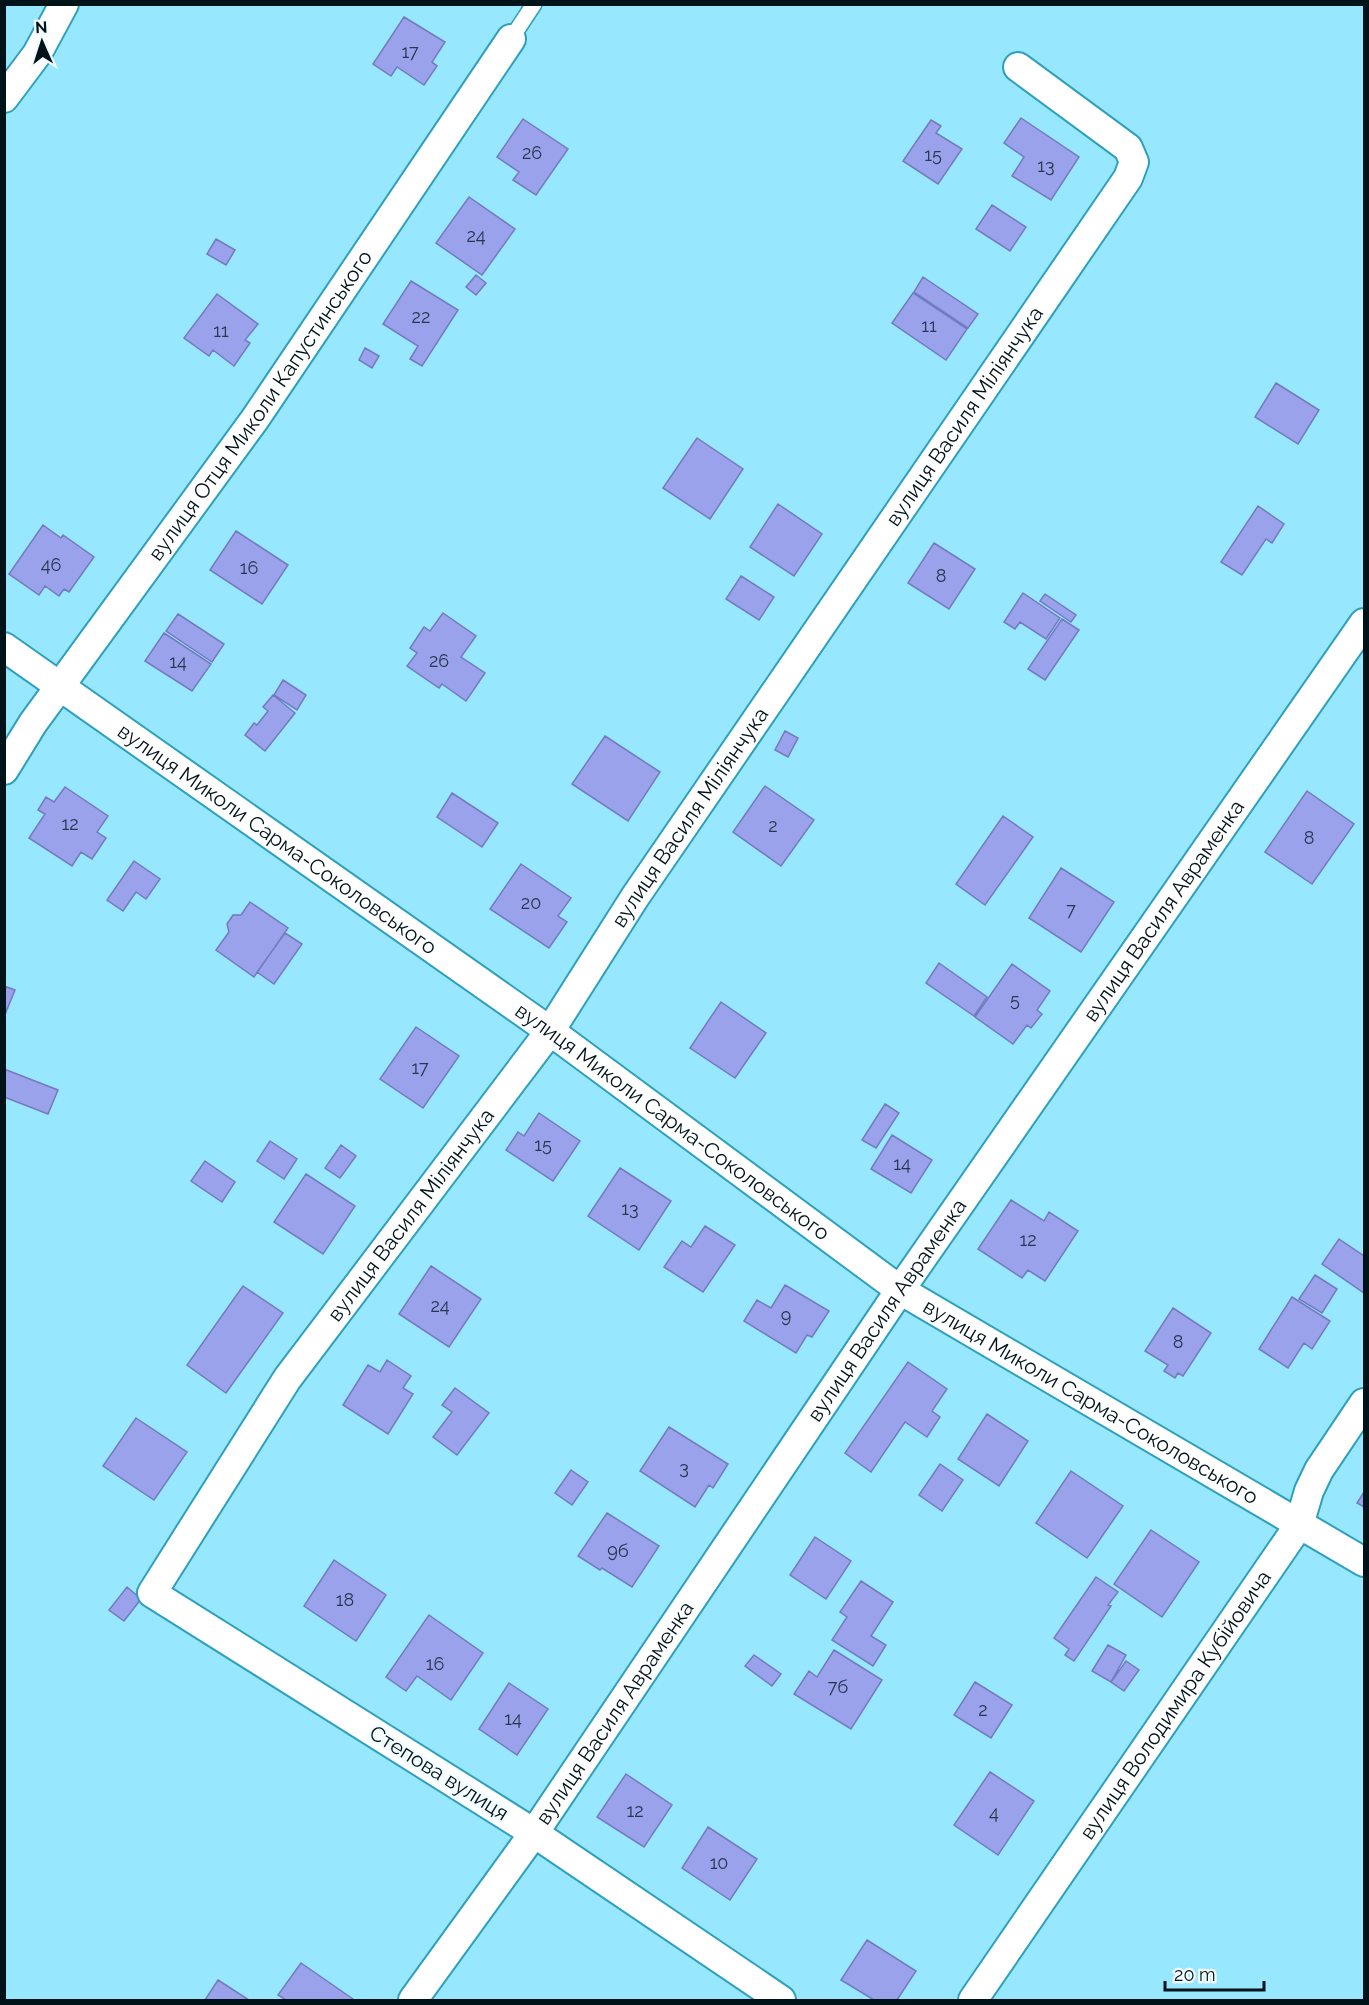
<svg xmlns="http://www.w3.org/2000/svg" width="1369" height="2005" font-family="Raleway,sans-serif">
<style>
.building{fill:#99a2eb;stroke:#737ac0;stroke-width:1.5}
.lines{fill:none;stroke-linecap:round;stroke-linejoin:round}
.lane-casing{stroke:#2ea0bc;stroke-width:18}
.street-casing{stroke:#2ea0bc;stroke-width:32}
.lane{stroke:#fff;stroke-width:15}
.street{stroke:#fff;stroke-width:28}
.labels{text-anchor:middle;stroke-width:6;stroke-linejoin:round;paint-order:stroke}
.number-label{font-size:18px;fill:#26374e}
.street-label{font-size:21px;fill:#001319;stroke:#f3fcff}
</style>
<rect width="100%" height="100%" fill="#97e7ff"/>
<path class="building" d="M404,17L445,42L432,62L437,66L424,85L397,67L391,76L373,64Z
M1021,118L1079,157L1051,200L1012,176L1024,157L1004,143Z
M523,119L568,149L536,195L513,180L519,172L497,157Z
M931,120L941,126L936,133L962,149L938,184L903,161Z
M469,197L515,229L482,275L436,243Z
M992,205L1026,227L1010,251L976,229Z
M216,239L235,250L226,265L207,254Z
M476,275L486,283L476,295L466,287Z
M923,277L978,314L968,328L914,292Z
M411,281L458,310L422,366L410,359L418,346L383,324Z
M913,293L967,329L946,360L892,323Z
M217,294L258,324L245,340L250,343L234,366L213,350L209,356L184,338Z
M365,348L379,356L372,368L359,360Z
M1276,383L1319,410L1298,444L1255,417Z
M697,438L743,469L710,519L663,488Z
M778,504L822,534L794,576L750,547Z
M1258,506L1284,524L1272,543L1266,539L1242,575L1221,562Z
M43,525L61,538L63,535L94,557L69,592L64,589L59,596L45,586L39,595L9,574Z
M236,531L288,565L262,604L210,570Z
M934,543L975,569L949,609L908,583Z
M741,576L774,597L759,620L726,599Z
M1023,593L1060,618L1046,639L1020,622L1015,629L1004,622Z
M1045,594L1076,615L1071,622L1040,601Z
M443,613L476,636L461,657L485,673L466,701L442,684L439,688L407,666L417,653L410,648L424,627L430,631Z
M178,614L224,644L212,662L166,631Z
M1062,619L1079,630L1045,680L1028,669Z
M164,633L211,664L192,691L145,661Z
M283,680L306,695L297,710L274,695Z
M273,695L295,713L265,751L245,735L254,723L257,725L268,711L263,707Z
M785,731L798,738L788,757L775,750Z
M605,736L660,772L628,821L572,784Z
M765,786L814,820L781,866L733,832Z
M65,787L108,816L97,832L106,838L92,859L81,852L72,866L29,838L45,814L38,810L46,797L54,802Z
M1307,791L1354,824L1312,884L1265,852Z
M452,793L498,823L482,847L437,817Z
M1003,816L1033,837L985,905L956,884Z
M134,861L160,879L146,899L136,892L123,911L107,900Z
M521,864L571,898L558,916L567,922L549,948L490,909Z
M1061,868L1114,902L1081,952L1029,918Z
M250,902L288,928L254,977L216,950L229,932L227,924L233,915H241Z
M285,933L302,944L274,984L257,972Z
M939,963L987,997L974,1016L926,983Z
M1012,964L1050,991L1037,1010L1042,1014L1031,1028L1027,1025L1013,1044L975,1017Z
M4,986L15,990L4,1017Z
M721,1002L766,1033L735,1078L690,1048Z
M416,1027L459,1056L423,1108L380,1079Z
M4,1069L58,1090L48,1114L4,1097Z
M885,1104L899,1113L876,1148L862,1140Z
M539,1113L580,1141L553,1181L506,1150L518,1132L524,1136Z
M892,1135L932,1160L911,1193L871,1169Z
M270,1141L297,1159L284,1179L257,1161Z
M341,1145L356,1156L340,1178L325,1168Z
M205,1161L235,1182L222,1202L191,1181Z
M620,1168L671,1201L639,1250L588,1216Z
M306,1174L355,1206L323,1254L274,1222Z
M1011,1200L1044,1221L1049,1212L1078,1231L1045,1281L1028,1270L1022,1278L978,1249Z
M705,1226L735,1245L703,1292L664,1267L682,1241L691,1247Z
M1339,1239L1364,1256V1293L1322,1264Z
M431,1266L481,1299L449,1347L399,1314Z
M1315,1275L1337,1289L1322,1313L1299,1299Z
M785,1285L829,1311L812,1337L807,1335L796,1353L744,1321L757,1300L771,1308Z
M243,1286L283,1313L226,1393L187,1365Z
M1292,1297L1330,1321L1312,1349L1304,1343L1288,1368L1259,1349Z
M1173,1308L1211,1333L1183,1376L1178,1373L1175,1378L1164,1371L1168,1365L1145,1351Z
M387,1360L411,1376L403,1388L413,1394L388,1434L343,1405L368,1365L380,1372Z
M908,1362L947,1389L932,1411L940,1417L927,1437L905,1422L871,1472L845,1453Z
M455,1388L489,1413L457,1455L433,1437L452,1412L442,1405Z
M987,1414L1028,1441L999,1486L958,1459Z
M136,1418L187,1452L154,1500L103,1466Z
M669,1427L728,1464L713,1488L709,1485L695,1507L640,1471Z
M940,1464L963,1480L942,1511L919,1495Z
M571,1470L588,1482L572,1505L555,1493Z
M1071,1471L1123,1506L1087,1558L1036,1523Z
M1364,1492V1507L1357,1503Z
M607,1513L659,1546L632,1587L602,1568L600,1570L578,1556Z
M1151,1530L1199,1562L1162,1617L1114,1584Z
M815,1537L851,1561L826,1599L790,1575Z
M334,1560L386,1595L356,1641L304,1606Z
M1096,1577L1118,1592L1108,1605L1111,1606L1074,1661L1065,1655L1069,1649L1054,1638Z
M861,1581L893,1602L871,1636L886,1645L873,1666L832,1640L847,1617L840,1612Z
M127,1587L141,1599L124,1621L109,1610Z
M429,1615L483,1653L451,1700L417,1676L406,1691L386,1677Z
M1108,1645L1126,1655L1111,1682L1092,1671Z
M834,1650L882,1680L851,1729L794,1694L809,1671L817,1677Z
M754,1655L781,1674L772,1686L745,1666Z
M1126,1661L1139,1670L1124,1691L1111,1682Z
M975,1682L1012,1705L991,1738L954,1715Z
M509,1683L548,1709L517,1755L479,1729Z
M990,1772L1034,1801L998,1855L954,1825Z
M626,1774L672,1805L644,1847L597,1817Z
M708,1827L757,1859L730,1900L682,1868Z
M867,1940L916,1971L897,2000H874L841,1980Z
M301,1963L353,1999L352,2000H286L278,1995Z
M218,1980L249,2000H205Z"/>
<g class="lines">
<g class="lane-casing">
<path id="lane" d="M511,39L534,4"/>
</g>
<g class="street-casing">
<g id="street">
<path d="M4,98L37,54L64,4"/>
<path id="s1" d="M4,647L550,1031L900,1290L1364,1562"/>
<path id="s2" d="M4,770L33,723L255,419L511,39"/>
<path id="s3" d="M413,2000L534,1833L900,1290L1364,623"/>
<path id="s4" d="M781,2000L534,1833L152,1593L287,1379L550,1031L635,897L1128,178L1134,162L1128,148L1018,67"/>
<path id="s5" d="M973,2000L1299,1525L1309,1491L1319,1470L1364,1403"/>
</g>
</g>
<use href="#lane" class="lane"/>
<use href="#street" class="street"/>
</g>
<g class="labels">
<g class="number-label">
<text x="410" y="58">17</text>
<text x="532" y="159">26</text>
<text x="933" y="161">15</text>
<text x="1046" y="172">13</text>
<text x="476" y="242">24</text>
<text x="421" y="323">22</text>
<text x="929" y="332">11</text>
<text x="221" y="337">11</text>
<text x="51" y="571">46</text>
<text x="249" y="574">16</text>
<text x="941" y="582">8</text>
<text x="439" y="667">26</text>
<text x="178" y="668">14</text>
<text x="70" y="830">12</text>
<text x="773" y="832">2</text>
<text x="1309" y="844">8</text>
<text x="531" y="909">20</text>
<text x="1071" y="916">7</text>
<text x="1015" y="1006">5</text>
<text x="420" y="1074">17</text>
<text x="543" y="1151">15</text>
<text x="902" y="1170">14</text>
<text x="630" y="1215">13</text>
<text x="1028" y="1246">12</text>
<text x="440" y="1312">24</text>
<text x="786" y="1322">9</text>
<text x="1178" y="1348">8</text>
<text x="684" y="1474">3</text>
<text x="618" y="1557">9б</text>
<text x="345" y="1606">18</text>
<text x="435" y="1670">16</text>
<text x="838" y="1693">7б</text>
<text x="983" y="1716">2</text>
<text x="513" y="1725">14</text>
<text x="635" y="1817">12</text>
<text x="994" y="1819">4</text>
<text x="719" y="1869">10</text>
</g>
<g class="street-label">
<text dy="7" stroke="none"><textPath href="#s2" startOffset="446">вулиця Отця Миколи Капустинського</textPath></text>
<text dy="7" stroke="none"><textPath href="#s4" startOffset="2180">вулиця Василя Міліянчука</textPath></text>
<text dy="7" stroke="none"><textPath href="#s4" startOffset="1694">вулиця Василя Міліянчука</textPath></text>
<text dy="7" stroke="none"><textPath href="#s1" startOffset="334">вулиця Миколи Сарма-Соколовського</textPath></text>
<text dy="7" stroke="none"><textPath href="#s3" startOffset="1323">вулиця Василя Авраменка</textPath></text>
<text dy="7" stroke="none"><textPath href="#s1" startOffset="820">вулиця Миколи Сарма-Соколовського</textPath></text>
<text dy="7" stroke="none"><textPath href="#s4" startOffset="1208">вулиця Василя Міліянчука</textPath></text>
<text dy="7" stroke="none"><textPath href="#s3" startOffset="837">вулиця Василя Авраменка</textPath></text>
<text dy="7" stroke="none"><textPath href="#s1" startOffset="1324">вулиця Миколи Сарма-Соколовського</textPath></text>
<text dy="7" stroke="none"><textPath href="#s5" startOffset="358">вулиця Володимира Кубійовича</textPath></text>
<text dy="7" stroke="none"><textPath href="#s3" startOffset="351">вулиця Василя Авраменка</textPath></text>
<text transform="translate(439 1773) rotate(32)" y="7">Степова вулиця</text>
</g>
</g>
<rect width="1369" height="2005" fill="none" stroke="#001319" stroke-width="12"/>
<g transform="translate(42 42) rotate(357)" stroke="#f3fcff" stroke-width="4.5" paint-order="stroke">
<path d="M0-4.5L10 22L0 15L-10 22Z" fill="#001319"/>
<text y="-9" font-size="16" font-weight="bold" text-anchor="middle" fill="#001319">N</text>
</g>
<path d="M1165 1981v9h99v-9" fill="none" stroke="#001319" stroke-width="3"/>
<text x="1174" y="1981" font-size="18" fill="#001319" stroke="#f3fcff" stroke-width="4.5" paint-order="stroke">20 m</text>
</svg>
